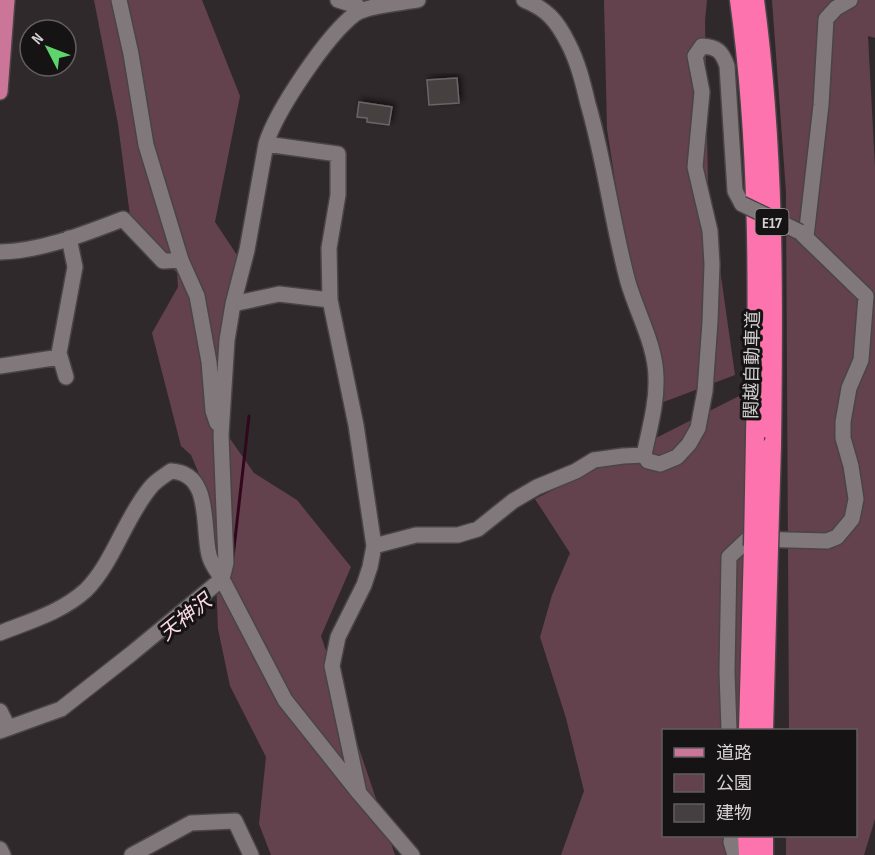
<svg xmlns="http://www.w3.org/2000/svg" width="875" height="855" font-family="'Sofia Sans Condensed','Noto Sans JP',sans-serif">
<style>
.green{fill:#63424e}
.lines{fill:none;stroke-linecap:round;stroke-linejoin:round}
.stream{stroke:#32071b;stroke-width:3}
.building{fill:#463f41;stroke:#6c6467;stroke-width:1.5;filter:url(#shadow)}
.minor-casing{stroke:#494445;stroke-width:18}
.major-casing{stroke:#494445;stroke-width:18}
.highway-casing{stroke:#494445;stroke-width:21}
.minor{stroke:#80787a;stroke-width:15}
.major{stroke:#cb7599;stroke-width:15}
.highway{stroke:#fd73ad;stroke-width:18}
.minor-bridge-casing{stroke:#494445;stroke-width:18;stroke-linecap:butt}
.highway-bridge-casing{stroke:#494445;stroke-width:21;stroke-linecap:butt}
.minor-bridge{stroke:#80787a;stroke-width:15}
.highway-bridge{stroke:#fd73ad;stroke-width:18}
.labels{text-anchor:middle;stroke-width:6;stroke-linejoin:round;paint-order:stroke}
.shield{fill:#161314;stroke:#9c9899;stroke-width:1.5}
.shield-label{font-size:16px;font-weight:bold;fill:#d5d1d2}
.street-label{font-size:18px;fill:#d5d1d2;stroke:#161314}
.water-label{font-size:20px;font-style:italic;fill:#fcdae5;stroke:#161314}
</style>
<defs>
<filter id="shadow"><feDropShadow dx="3" dy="-3" stdDeviation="3" flood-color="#0009"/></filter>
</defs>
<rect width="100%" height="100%" fill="#30292b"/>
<path class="green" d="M94,0H202L240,96L215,222L237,255L219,335V423L254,473L297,500L351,567L321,636L395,855H271L259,824L266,757L230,686L218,629L215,553L207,493L191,455L181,446L152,333L178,287L177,273L156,248L132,231L118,124Z
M604,0H707L705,21L708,185L735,375L661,403L631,284L607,129Z
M772,0H875V38L868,36L875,167V819L864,855H786V836H856V730H789L786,192Z
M749,391L748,730H664V836H753L754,855H561L584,791L566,718L540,637L552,595L570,553L535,499Z"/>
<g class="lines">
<path class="stream" d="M233,557L249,416
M173,629L193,612
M45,723L61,716"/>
</g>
<path class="building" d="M457,78L459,103L429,105L427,80Z
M359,102L392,107L389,125L367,122V118L357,117Z"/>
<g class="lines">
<g class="minor-casing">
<path id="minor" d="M119,0L131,54L146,145L181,260L197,296L209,362L213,411L217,423
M338,0L357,6
M524,0C547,9 557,21 568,43C578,62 583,83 588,104C605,162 612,223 628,282C637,313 656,346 656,378C657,404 649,430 644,455
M266,144L338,154V195L329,248L330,300L356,425L374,546L370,567L364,585L338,637L332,666L359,793
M806,237L821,105L826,19L836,8L850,0
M0,252C42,251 84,234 123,219L163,261L181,260
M233,304L279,294L330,300
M0,366L60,357
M66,377L59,353L75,267L69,238
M644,455L648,461L660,464L677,457L689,444L698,428L705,391L710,322L712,264L710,231L695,167L702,92L695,56L702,46C717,47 722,51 727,66L735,191L742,204
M374,546L416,535H458L478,529L513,501L537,487L576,471L594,460L623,456L644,455
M0,633C30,621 62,612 86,590C113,563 125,518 150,488C155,481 164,476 171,471C212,473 202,526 209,555C211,564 217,571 222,579L285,700L359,793L412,855
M0,711L8,727
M729,730L727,672L729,557L748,539L827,541L837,537L852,519L856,499L851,466L843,438V422L849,388L861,360L866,296L800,232
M0,731L61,709L131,654L222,579L226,563L221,435L227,340L233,304L247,250L266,144C276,111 327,35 355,14C368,5 402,3 418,0
M732,836L731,842L735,855
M0,849L3,855
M132,855L191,823L235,821L251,855"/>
</g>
<g class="major-casing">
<path id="major" d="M0,92L7,0"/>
</g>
<g class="highway-casing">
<path id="highway" d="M739,0C759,145 758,291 755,437
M755,0C775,148 774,296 772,445
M748,730L753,546
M764,730L769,548
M747,836L748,855
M764,836V855"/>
</g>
<use href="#minor" class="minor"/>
<use href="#major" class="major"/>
<use href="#highway" class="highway"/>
<g class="minor-bridge-casing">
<path id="minor-bridge" d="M742,204L800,232"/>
</g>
<g class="highway-bridge-casing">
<path id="highway-bridge" d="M753,546L755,437
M769,548L772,445"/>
</g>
<use href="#minor-bridge" class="minor-bridge"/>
<use href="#highway-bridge" class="highway-bridge"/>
</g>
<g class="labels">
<rect class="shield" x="755.5" y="209" width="33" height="26" rx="4.5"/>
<g class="shield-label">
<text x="772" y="228">E17</text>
</g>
<g class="street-label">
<text transform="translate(752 365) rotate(-89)" y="6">関越自動車道</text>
</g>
<g class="water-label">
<text transform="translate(185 617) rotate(-39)" y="7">天神沢</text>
</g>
</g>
<rect x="662" y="729" width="195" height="108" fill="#161314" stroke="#625f60" stroke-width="1.5"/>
<rect x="674" y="748" width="30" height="9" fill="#cb7599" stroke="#625f60" stroke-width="1.5"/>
<text x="716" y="759" font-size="18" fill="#d5d1d2">道路</text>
<rect x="674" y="774" width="30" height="18" fill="#63424e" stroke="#625f60" stroke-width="1.5"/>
<text x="716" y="789" font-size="18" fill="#d5d1d2">公園</text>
<rect x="674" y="804" width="30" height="18" fill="#463f41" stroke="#625f60" stroke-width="1.5"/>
<text x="716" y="819" font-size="18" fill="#d5d1d2">建物</text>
<g transform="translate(48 48) rotate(312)"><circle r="28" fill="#161314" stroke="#625f60" stroke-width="1.5"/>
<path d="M0-4.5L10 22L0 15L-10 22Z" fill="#5ed56c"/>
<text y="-9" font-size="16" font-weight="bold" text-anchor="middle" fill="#d5d1d2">N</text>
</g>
</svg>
